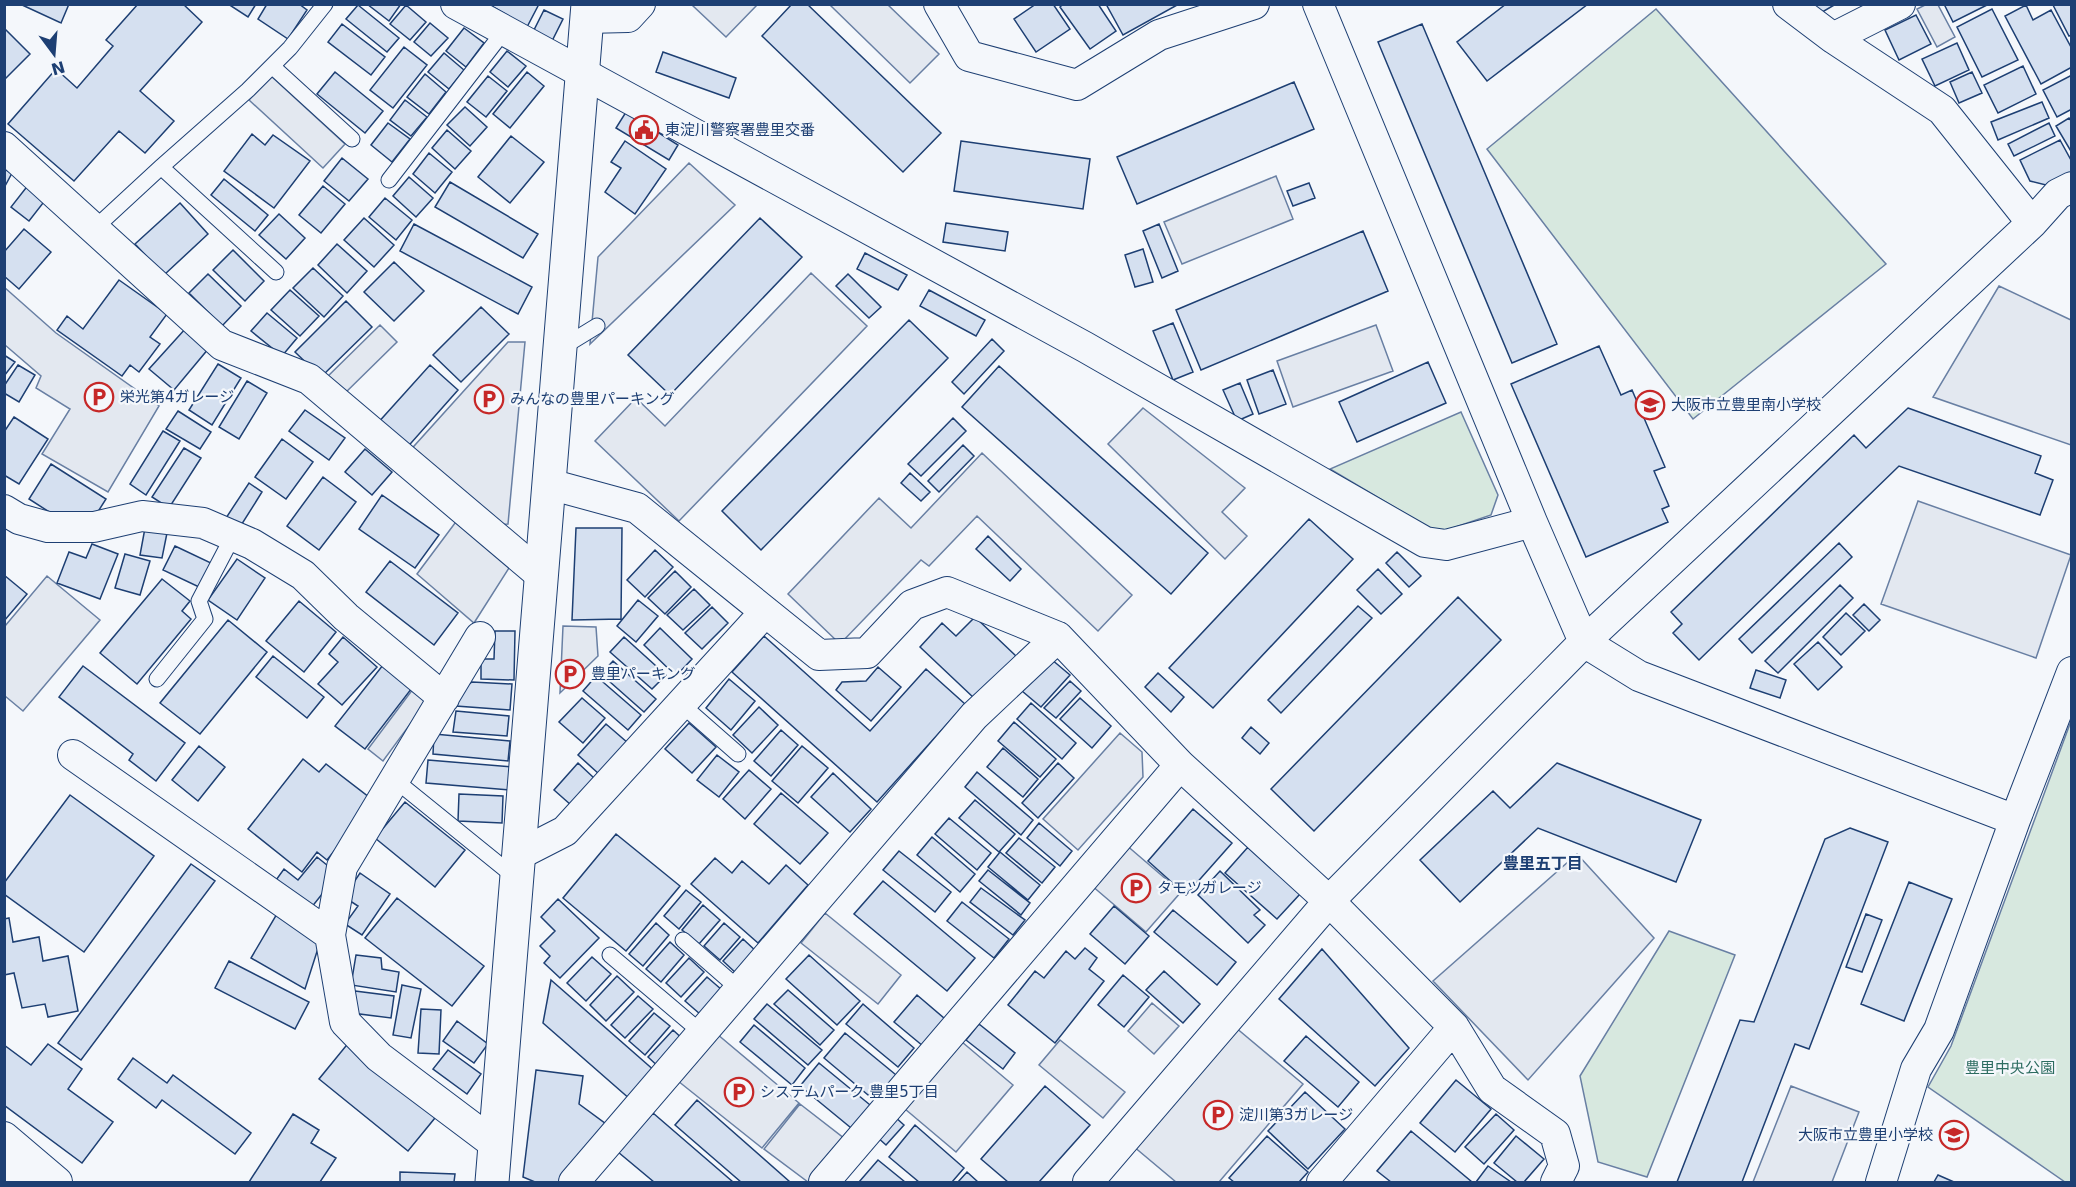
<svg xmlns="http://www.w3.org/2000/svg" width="2076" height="1187" font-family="'DejaVu Sans','Noto Sans JP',sans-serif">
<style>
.green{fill:#d7e8df;stroke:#687fa3;stroke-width:1.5}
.parking{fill:#e3e8f0;stroke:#687fa3;stroke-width:1.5}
.building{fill:#d5e0f0;stroke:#1d3f73;stroke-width:1.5}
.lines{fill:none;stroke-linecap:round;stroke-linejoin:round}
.service-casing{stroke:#1d3f73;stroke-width:17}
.minor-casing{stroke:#1d3f73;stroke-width:32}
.tertiary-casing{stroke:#1d3f73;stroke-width:35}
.trunk-casing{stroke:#1d3f73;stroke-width:35}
.service{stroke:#f4f7fb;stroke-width:15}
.minor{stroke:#f4f7fb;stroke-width:30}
.tertiary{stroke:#f4f7fb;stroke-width:33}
.trunk{stroke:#f4f7fb;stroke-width:33}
.labels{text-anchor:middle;stroke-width:4.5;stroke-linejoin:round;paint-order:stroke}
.poi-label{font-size:15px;fill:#1d3f73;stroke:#f4f7fb;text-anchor:start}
.park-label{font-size:15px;fill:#2c6c60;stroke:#f4f7fb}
.neighbourhood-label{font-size:16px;font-weight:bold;fill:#1d3f73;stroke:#f4f7fb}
</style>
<rect width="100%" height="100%" fill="#f4f7fb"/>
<path class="green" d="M1656,9L1886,264L1693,419L1487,149Z
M1461,412L1498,495L1491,515L1438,533L1330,469Z
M2071,721L2072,1182H2065L1928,1087L1951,1046Z
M1669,931L1735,955L1647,1177L1598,1162L1580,1076Z"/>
<path class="parking" d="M692,5H757L726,37Z
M830,5H888L939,54L910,83Z
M1925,5H1938L1955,37L1937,47L1917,9Z
M271,76L345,144L323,168L249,100Z
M689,163L735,205L590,344L598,257Z
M1276,176L1293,219L1182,264L1164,222Z
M811,273L867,326L679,521L595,441L636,398L665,426Z
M1999,286L2071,320V445L1933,397Z
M4,287L56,333L159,406L108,492L42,454L70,409L36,388L41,376L5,345Z
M380,325L397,342L340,398L323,381Z
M1376,325L1393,371L1293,407L1277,361Z
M508,342H525L508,524L493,525L406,455Z
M1143,408L1245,488L1222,512L1247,536L1225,559L1108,444Z
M982,453L1132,595L1098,631L977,516L929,566L921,560L840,644L788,594L879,498L911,528Z
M1918,501L2071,555L2036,658L1881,604Z
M458,519L514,560L474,623L417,574Z
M47,576L100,620L23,711L5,696V626Z
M563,626L596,627L598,656L560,693Z
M413,689L428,700L383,761L368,749Z
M1120,733L1142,752L1143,777L1078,850L1043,819Z
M1125,844L1181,892L1146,932L1091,885Z
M1577,854L1654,938L1528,1080L1433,981Z
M825,913L901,975L878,1004L801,943Z
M1152,1003L1179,1026L1154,1054L1128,1031Z
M1235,1027L1303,1084L1219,1182H1176L1133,1146Z
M717,1034L799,1103L762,1148L678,1081Z
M1060,1040L1125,1092L1103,1118L1039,1065Z
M962,1042L1013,1085L956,1152L905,1109Z
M1791,1086L1859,1112L1832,1182H1753Z
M800,1104L845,1139L811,1182H808L764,1149Z"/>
<path class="building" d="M20,4H69L61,23Z
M138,4H183L202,22L140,91L174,121L145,153L119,131L74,181L8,124L56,69L77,88L113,46L106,40Z
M228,4H256L248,17Z
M267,4H299L307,10L288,39L258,19Z
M367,4H401L389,21Z
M488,4H539L527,27Z
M792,4H807L941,133L903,172L762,36Z
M1036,4H1053L1070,29L1036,52L1014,19Z
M1063,4H1098L1116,31L1090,49L1060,7Z
M1106,4H1179L1123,35Z
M1506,4H1588L1487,81L1457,42Z
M1814,4H1836L1819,14Z
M1944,4H1989L1953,22Z
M2072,4V35L2069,36L2053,5Z
M358,5L399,38L387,52L346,19Z
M406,5L426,22L410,40L390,24Z
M2026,5L2033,20L2051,10L2072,49V67L2041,84L2005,16Z
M1992,9L2018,60L1982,77L1957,27Z
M544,10L563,19L550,45L531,36Z
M1916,15L1931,44L1899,60L1885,30Z
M430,23L448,38L431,56L414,42Z
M342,24L385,57L371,75L328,42Z
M1422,24L1557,344L1512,363L1378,42Z
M4,28L30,54L4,80Z
M464,28L484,43L466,67L446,51Z
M1957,43L1969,70L1935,86L1922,59Z
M404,47L427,65L393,108L370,90Z
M507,51L526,66L508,87L490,72Z
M663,52L736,78L729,98L656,72Z
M444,53L464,70L449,89L428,72Z
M2023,66L2036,94L1998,113L1984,85Z
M335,72L383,111L365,133L317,94Z
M527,72L544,86L510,128L493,114Z
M1972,72L1982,93L1959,103L1950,82Z
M425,74L446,92L429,114L407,97Z
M2072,75V109L2057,117L2043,90Z
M488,76L507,91L486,117L467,102Z
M1294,82L1314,129L1137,204L1117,157Z
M405,100L427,117L411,136L390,120Z
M2042,102L2049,118L1998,140L1991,122Z
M465,107L487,127L470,146L447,125Z
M626,112L678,145L669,160L616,128Z
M2069,118L2072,122V153L2056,126Z
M388,123L410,139L392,162L371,145Z
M2049,123L2055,136L2014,156L2008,144Z
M447,130L471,151L455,169L432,148Z
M252,134L265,145L273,135L310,161L274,208L224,171Z
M511,136L544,162L510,203L478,177Z
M2060,140L2072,162V175L2050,186L2030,181L2020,160Z
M625,141L666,169L635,214L605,192L621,168L611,162Z
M961,141L1090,159L1083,209L954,191Z
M429,153L452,172L435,193L413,174Z
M342,158L368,179L349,201L324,181Z
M4,169L12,173L4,188Z
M409,177L433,198L416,217L393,196Z
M224,179L268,215L255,231L211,195Z
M450,182L538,234L523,258L435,207Z
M1309,183L1315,198L1293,206L1287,191Z
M29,184L47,198L29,221L11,207Z
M323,186L345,204L321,233L299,215Z
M385,198L412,220L396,240L369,217Z
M180,203L208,234L164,275L135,244Z
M279,214L305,238L286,259L259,235Z
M364,218L394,245L374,267L344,240Z
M760,218L802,257L670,395L628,355Z
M946,223L1008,232L1005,251L943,242Z
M414,224L532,287L518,314L400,251Z
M1159,224L1178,271L1162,278L1143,231Z
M24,229L51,252L19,289L4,276V252Z
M1363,231L1388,291L1201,370L1176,310Z
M337,244L367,271L347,293L318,265Z
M1143,249L1153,282L1135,287L1125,255Z
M233,250L264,281L245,301L213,270Z
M865,253L907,275L898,290L857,269Z
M394,262L424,291L394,321L364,292Z
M313,268L343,296L324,317L293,288Z
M208,274L241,306L222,326L189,293Z
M848,274L881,307L869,318L836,286Z
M119,280L167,314L150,337L160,344L139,372L130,365L122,376L57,330L67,316L83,329Z
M290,290L319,316L300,336L271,310Z
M929,290L985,320L976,336L920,306Z
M346,301L372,327L321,377L295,352Z
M481,307L509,334L461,382L433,355Z
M267,313L297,338L282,356L251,331Z
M909,320L948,358L761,550L722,511Z
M1173,323L1193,372L1173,380L1153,331Z
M186,328L209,348L174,390L149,369Z
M992,339L1004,351L964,394L952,382Z
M1599,346L1621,395L1632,390L1665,467L1654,471L1669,506L1662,509L1668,522L1586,557L1511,384Z
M4,355L15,362L4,376Z
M1428,362L1446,403L1357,442L1339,402Z
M218,364L241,378L212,425L189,410Z
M18,365L35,375L19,402L4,393V386Z
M430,365L458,390L404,451L376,425Z
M999,366L1208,553L1171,594L962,407Z
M1273,370L1286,404L1259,414L1247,380Z
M247,381L267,393L239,439L219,427Z
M1240,383L1253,414L1237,421L1223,390Z
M1908,408L2041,456L2035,473L2053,480L2040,515L1899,466L1699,660L1673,633L1682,624L1671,612L1854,435L1866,448Z
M305,410L345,438L329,460L289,431Z
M178,411L211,432L200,449L166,429Z
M14,417L48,439L19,484L4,475V432Z
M953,418L966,431L921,476L908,464Z
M163,431L180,441L146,495L130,484Z
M282,439L313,462L286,499L255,477Z
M963,445L974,456L939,492L928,481Z
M184,448L201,458L169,508L152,497Z
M365,449L392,472L372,495L345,472Z
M51,464L106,499L92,521L65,522L29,499Z
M910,473L930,492L921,501L901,483Z
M323,477L356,502L319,550L287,526Z
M249,483L262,492L240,527L226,518Z
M382,495L439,535L415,568L359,529Z
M1309,519L1353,559L1213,708L1169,668Z
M145,528L167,533L162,558L140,555Z
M576,528H622L621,619L572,620Z
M988,536L1021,569L1010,581L976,549Z
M1839,543L1852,557L1752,653L1739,639Z
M92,544L118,554L100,599L57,583L69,552L86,558Z
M175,546L211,563L199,587L163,570Z
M655,550L673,567L645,597L627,580Z
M1397,552L1421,576L1409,587L1386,563Z
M125,554L150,561L140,595L115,588Z
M237,559L265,578L237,620L208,600Z
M390,561L458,613L434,645L366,592Z
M1378,569L1402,594L1381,614L1357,590Z
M675,571L691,587L665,614L648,598Z
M4,575L27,594L4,621Z
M162,579L190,601L182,611L191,619L137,684L100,653Z
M1840,585L1853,598L1778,673L1765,661Z
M694,589L710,605L683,630L667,615Z
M1458,597L1501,640L1314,831L1271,789Z
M638,600L658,616L636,642L617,626Z
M299,601L336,632L304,672L266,641Z
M1864,604L1880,620L1869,631L1853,615Z
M1358,606L1372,618L1281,713L1268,700Z
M712,607L728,623L702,649L685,633Z
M1846,613L1865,631L1841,655L1823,637Z
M975,617L1016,656L975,699L920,647L942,623L956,636Z
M228,620L267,652L200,734L160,703Z
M660,628L692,659L676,676L644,645Z
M495,631H515L514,680L481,679V659H494Z
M764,636L870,731L926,669L965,704L877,802L732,672Z
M343,637L377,667L342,705L318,684L338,662L329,654Z
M624,637L666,675L652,689L610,652Z
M1818,642L1842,667L1818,690L1794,664Z
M273,656L324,697L307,718L256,677Z
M1051,659L1070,675L1041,707L1022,691Z
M613,661L656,699L644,712L601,674Z
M383,665L412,688L365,749L335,726Z
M83,666L185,743L156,781L129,760L133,754L59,697Z
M878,667L901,687L871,721L836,690L842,682L866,681Z
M1756,670L1786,680L1780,698L1750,688Z
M1158,673L1184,697L1171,712L1145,687Z
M596,676L641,715L628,730L583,691Z
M729,679L755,701L731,730L706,708Z
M1070,681L1081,691L1056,718L1044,708Z
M472,682L512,684L510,710L456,706L457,693Z
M582,698L605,718L583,743L559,722Z
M1080,698L1111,726L1092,748L1060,719Z
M1031,703L1076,743L1062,759L1017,719Z
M759,707L778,725L752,753L733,735Z
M456,711L509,716L507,736L453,732Z
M1014,722L1056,759L1040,777L998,741Z
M689,723L716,747L692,773L665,749Z
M606,724L628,743L599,774L578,755Z
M1251,727L1269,743L1260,754L1242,738Z
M781,730L798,745L771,776L754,761Z
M434,734L510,741L508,761L433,754Z
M199,746L225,767L198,801L172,780Z
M802,746L828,768L798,803L772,781Z
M1003,748L1038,779L1023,797L987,767Z
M717,755L739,772L719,797L697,780Z
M303,759L319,772L326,764L374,801L327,860L317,852L302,872L248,829Z
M428,760L512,767L510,790L426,783Z
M578,763L594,778L571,805L554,790Z
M1058,763L1074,778L1038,818L1022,803Z
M1557,763L1701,820L1676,882L1538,828L1460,902L1420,860L1493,791L1510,808Z
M749,770L771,789L745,819L723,799Z
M977,772L1033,820L1021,835L965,787Z
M833,773L871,809L850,832L811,797Z
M781,793L828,833L800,864L754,824Z
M459,794L503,796L502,823L458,821Z
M70,795L154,856L84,952L4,894V883Z
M975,800L1015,834L999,852L959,818Z
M405,802L465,850L435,887L375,838Z
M1193,809L1232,843L1186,895L1148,861Z
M949,818L991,853L977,870L935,834Z
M1039,823L1072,851L1060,866L1027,838Z
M1850,828L1888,842L1809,1049L1795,1044L1742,1182H1677L1740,1020L1754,1022L1825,839Z
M616,834L680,886L626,951L563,898Z
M932,837L975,874L960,892L917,855Z
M1019,838L1055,867L1042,883L1006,853Z
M1248,847L1300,894L1277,919L1225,873Z
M899,851L951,892L935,912L883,870Z
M1000,852L1040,885L1028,900L988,867Z
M317,857L338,874L311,908L276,880L284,869L298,880Z
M715,858L732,873L742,861L769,884L786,865L808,885L758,943L691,884Z
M191,864L215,881L81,1060L58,1043Z
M988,870L1030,903L1021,915L979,881Z
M1220,871L1260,910L1254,915L1265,925L1248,943L1198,895Z
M360,873L390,894L362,935L345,924L358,906L344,897Z
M883,881L975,958L947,991L854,914Z
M1909,882L1952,899L1904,1021L1861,1004Z
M981,888L1025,920L1013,935L970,902Z
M686,890L701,902L679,929L664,916Z
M397,898L484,966L452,1006L365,938Z
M558,899L599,938L560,978L544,963L550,956L540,946L555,931L541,917Z
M962,902L1009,939L994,958L947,921Z
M703,905L720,920L699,944L682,930Z
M1114,906L1149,936L1125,964L1090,934Z
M1173,910L1236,962L1217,985L1154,932Z
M278,912L321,939L305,989L251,958Z
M1866,914L1882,920L1862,972L1846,967Z
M9,918L13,942L39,937L43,961L68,956L78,1011L48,1017L45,1004L22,1008L14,973L4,975V919Z
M656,923L669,935L643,966L629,954Z
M724,923L740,937L720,960L704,946Z
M743,939L758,953L738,975L723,961Z
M670,942L684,955L661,982L646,969Z
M1085,948L1097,958L1089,969L1104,981L1055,1043L1008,1005L1035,971L1044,978L1066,951L1075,959Z
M1322,949L1409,1048L1375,1086L1279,999Z
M356,955L381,958L382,969L399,972L396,992L351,985Z
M809,955L860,1001L837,1025L786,979Z
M592,957L611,974L586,1001L567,983Z
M689,958L704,972L681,997L666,983Z
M229,961L309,1002L295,1029L215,988Z
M1164,971L1200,1004L1183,1023L1146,990Z
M1123,975L1149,997L1124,1027L1098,1005Z
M617,976L634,992L606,1021L590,1005Z
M707,977L722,990L700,1014L685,1001Z
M551,980L656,1072L631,1100L543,1023Z
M402,985L421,989L411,1038L393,1035Z
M788,990L834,1030L820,1045L774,1004Z
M355,991L394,996L391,1018L352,1013Z
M917,995L951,1024L929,1051L894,1022Z
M638,996L653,1009L625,1038L611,1025Z
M767,1004L822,1050L808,1065L754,1019Z
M863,1004L914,1048L898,1067L846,1024Z
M421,1009L441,1010L439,1054L418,1053Z
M654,1013L670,1026L645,1055L629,1041Z
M457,1021L488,1044L474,1063L443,1041Z
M979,1024L1015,1053L1003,1069L966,1040Z
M754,1025L805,1068L792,1085L740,1042Z
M673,1030L686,1042L662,1070L648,1057Z
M845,1033L901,1079L880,1105L824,1058Z
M1306,1036L1359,1082L1338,1107L1284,1061Z
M350,1041L439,1113L408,1151L319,1079Z
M48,1044L82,1069L68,1089L113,1122L82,1163L4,1105V1045L31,1065Z
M448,1050L481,1074L467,1094L433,1069Z
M133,1058L167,1083L173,1075L251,1133L235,1154L162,1100L156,1108L118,1079Z
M819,1063L875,1109L856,1132L800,1086Z
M536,1070L583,1076L579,1104L606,1124L562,1182H535L523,1177Z
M1456,1080L1491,1109L1455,1152L1420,1123Z
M1045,1086L1090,1125L1039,1182H1008L981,1159Z
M1305,1092L1345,1129L1308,1169L1268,1131Z
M697,1100L790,1182H741L675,1125Z
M653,1113L733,1182H654L618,1152Z
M293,1114L319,1130L311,1143L336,1158L320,1182H249Z
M1496,1114L1514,1130L1484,1164L1465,1147Z
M894,1116L904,1125L886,1145L876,1136Z
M915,1125L964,1168L952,1182H919L889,1157Z
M1411,1131L1472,1182H1391L1377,1171Z
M1267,1136L1308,1172L1299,1182H1234L1229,1178Z
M1516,1136L1544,1159L1524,1182H1517L1494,1163Z
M878,1160L905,1182H859Z
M1488,1166L1511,1182H1476Z
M400,1172L455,1174L454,1182H400Z
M967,1172L978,1182H958Z
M1938,1175L1954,1182H1934Z"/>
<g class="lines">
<g class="service-casing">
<path id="service" d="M272,66L352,139
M161,167L276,272
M389,180L504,31
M95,228L161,167L248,90L290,48L325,4
M561,348L597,326
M157,679L205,619L199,601L233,536
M681,704L738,754
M395,780L516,878
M683,940L739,989
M610,955L702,1033"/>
</g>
<g class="minor-casing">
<path id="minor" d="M456,4L1085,347L1425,542L1446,545L1532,522
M939,4L969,56L1077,85L1159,35L1254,4
M1318,4L1532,522L1584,642L1639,676L2015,820
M1788,4L1833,38L1942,110L2032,223
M586,18L628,17L640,4
M1833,38L1900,4
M4,147L222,345L309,379L542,576
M549,484L637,508L819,655L867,653L912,605L947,592L1058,637L1180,765L1329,901L1454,1027L1492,1089L1555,1134L1564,1166L1556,1182
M4,510L19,519L48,527H94L142,516L203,523L252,544L303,575L346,617L444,698
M480,637L342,867L330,935L345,1022L379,1057L496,1145
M73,755L330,935
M520,854L565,831L765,612
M4,1137L57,1182
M574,1182L974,716L1058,637
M824,1182L1180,765
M1088,1182L1329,901L1584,642L2032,223L2058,194L2072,187
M1322,1182L1454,1027
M1881,1182L1916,1069L1939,1030L2015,820L2072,672"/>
</g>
<g class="tertiary-casing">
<path id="tertiary" d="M492,1182L588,4"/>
</g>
<g class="trunk-casing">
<path id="trunk" d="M4,1172L18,1182"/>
</g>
<use href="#service" class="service"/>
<use href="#minor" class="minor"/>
<use href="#tertiary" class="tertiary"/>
<use href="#trunk" class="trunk"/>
</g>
<defs>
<g id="civic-ring" transform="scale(1.5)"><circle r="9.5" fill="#f4f7fb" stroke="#c62828" stroke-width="1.5"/><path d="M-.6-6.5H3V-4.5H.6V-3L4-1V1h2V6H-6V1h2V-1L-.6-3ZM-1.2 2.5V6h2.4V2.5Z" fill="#c62828"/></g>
<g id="parking-ring" transform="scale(1.5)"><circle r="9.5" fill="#f4f7fb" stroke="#c62828" stroke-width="1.5"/><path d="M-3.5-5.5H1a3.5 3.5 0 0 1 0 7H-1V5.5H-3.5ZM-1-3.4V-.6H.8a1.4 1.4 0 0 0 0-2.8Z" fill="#c62828"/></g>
<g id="school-ring" transform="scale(1.5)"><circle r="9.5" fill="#f4f7fb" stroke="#c62828" stroke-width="1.5"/><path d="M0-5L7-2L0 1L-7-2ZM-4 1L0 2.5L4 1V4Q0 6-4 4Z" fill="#c62828"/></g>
</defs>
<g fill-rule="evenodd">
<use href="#civic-ring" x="644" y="130"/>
<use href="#parking-ring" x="99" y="397"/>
<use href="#parking-ring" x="489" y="399"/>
<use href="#school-ring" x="1650" y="405"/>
<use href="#parking-ring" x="570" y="674"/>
<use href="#parking-ring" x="1136" y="888"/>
<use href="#parking-ring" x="739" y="1092"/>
<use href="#parking-ring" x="1218" y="1115"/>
<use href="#school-ring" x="1954" y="1135"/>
</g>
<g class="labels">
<g class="poi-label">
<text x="665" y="135">東淀川警察署豊里交番</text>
<text x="120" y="402">栄光第4ガレージ</text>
<text x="510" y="404">みんなの豊里パーキング</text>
<text x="1671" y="410">大阪市立豊里南小学校</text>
<text x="591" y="679">豊里パーキング</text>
<text x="1157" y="893">タモツガレージ</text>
<text x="760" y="1097">システムパーク 豊里5丁目</text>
<text x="1239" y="1120">淀川第3ガレージ</text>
<text x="1933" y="1140" text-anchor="end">大阪市立豊里小学校</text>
</g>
<g class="park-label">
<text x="2010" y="1073">豊里中央公園</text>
</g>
<g class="neighbourhood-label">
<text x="1543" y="869">豊里五丁目</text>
</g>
</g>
<rect width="2076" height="1187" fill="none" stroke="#1d3f73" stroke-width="12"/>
<g transform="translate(54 54) rotate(164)" stroke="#f4f7fb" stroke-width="4.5" paint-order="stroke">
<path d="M0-4.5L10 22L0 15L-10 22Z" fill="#1d3f73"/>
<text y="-9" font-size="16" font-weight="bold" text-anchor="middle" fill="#1d3f73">N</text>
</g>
</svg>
